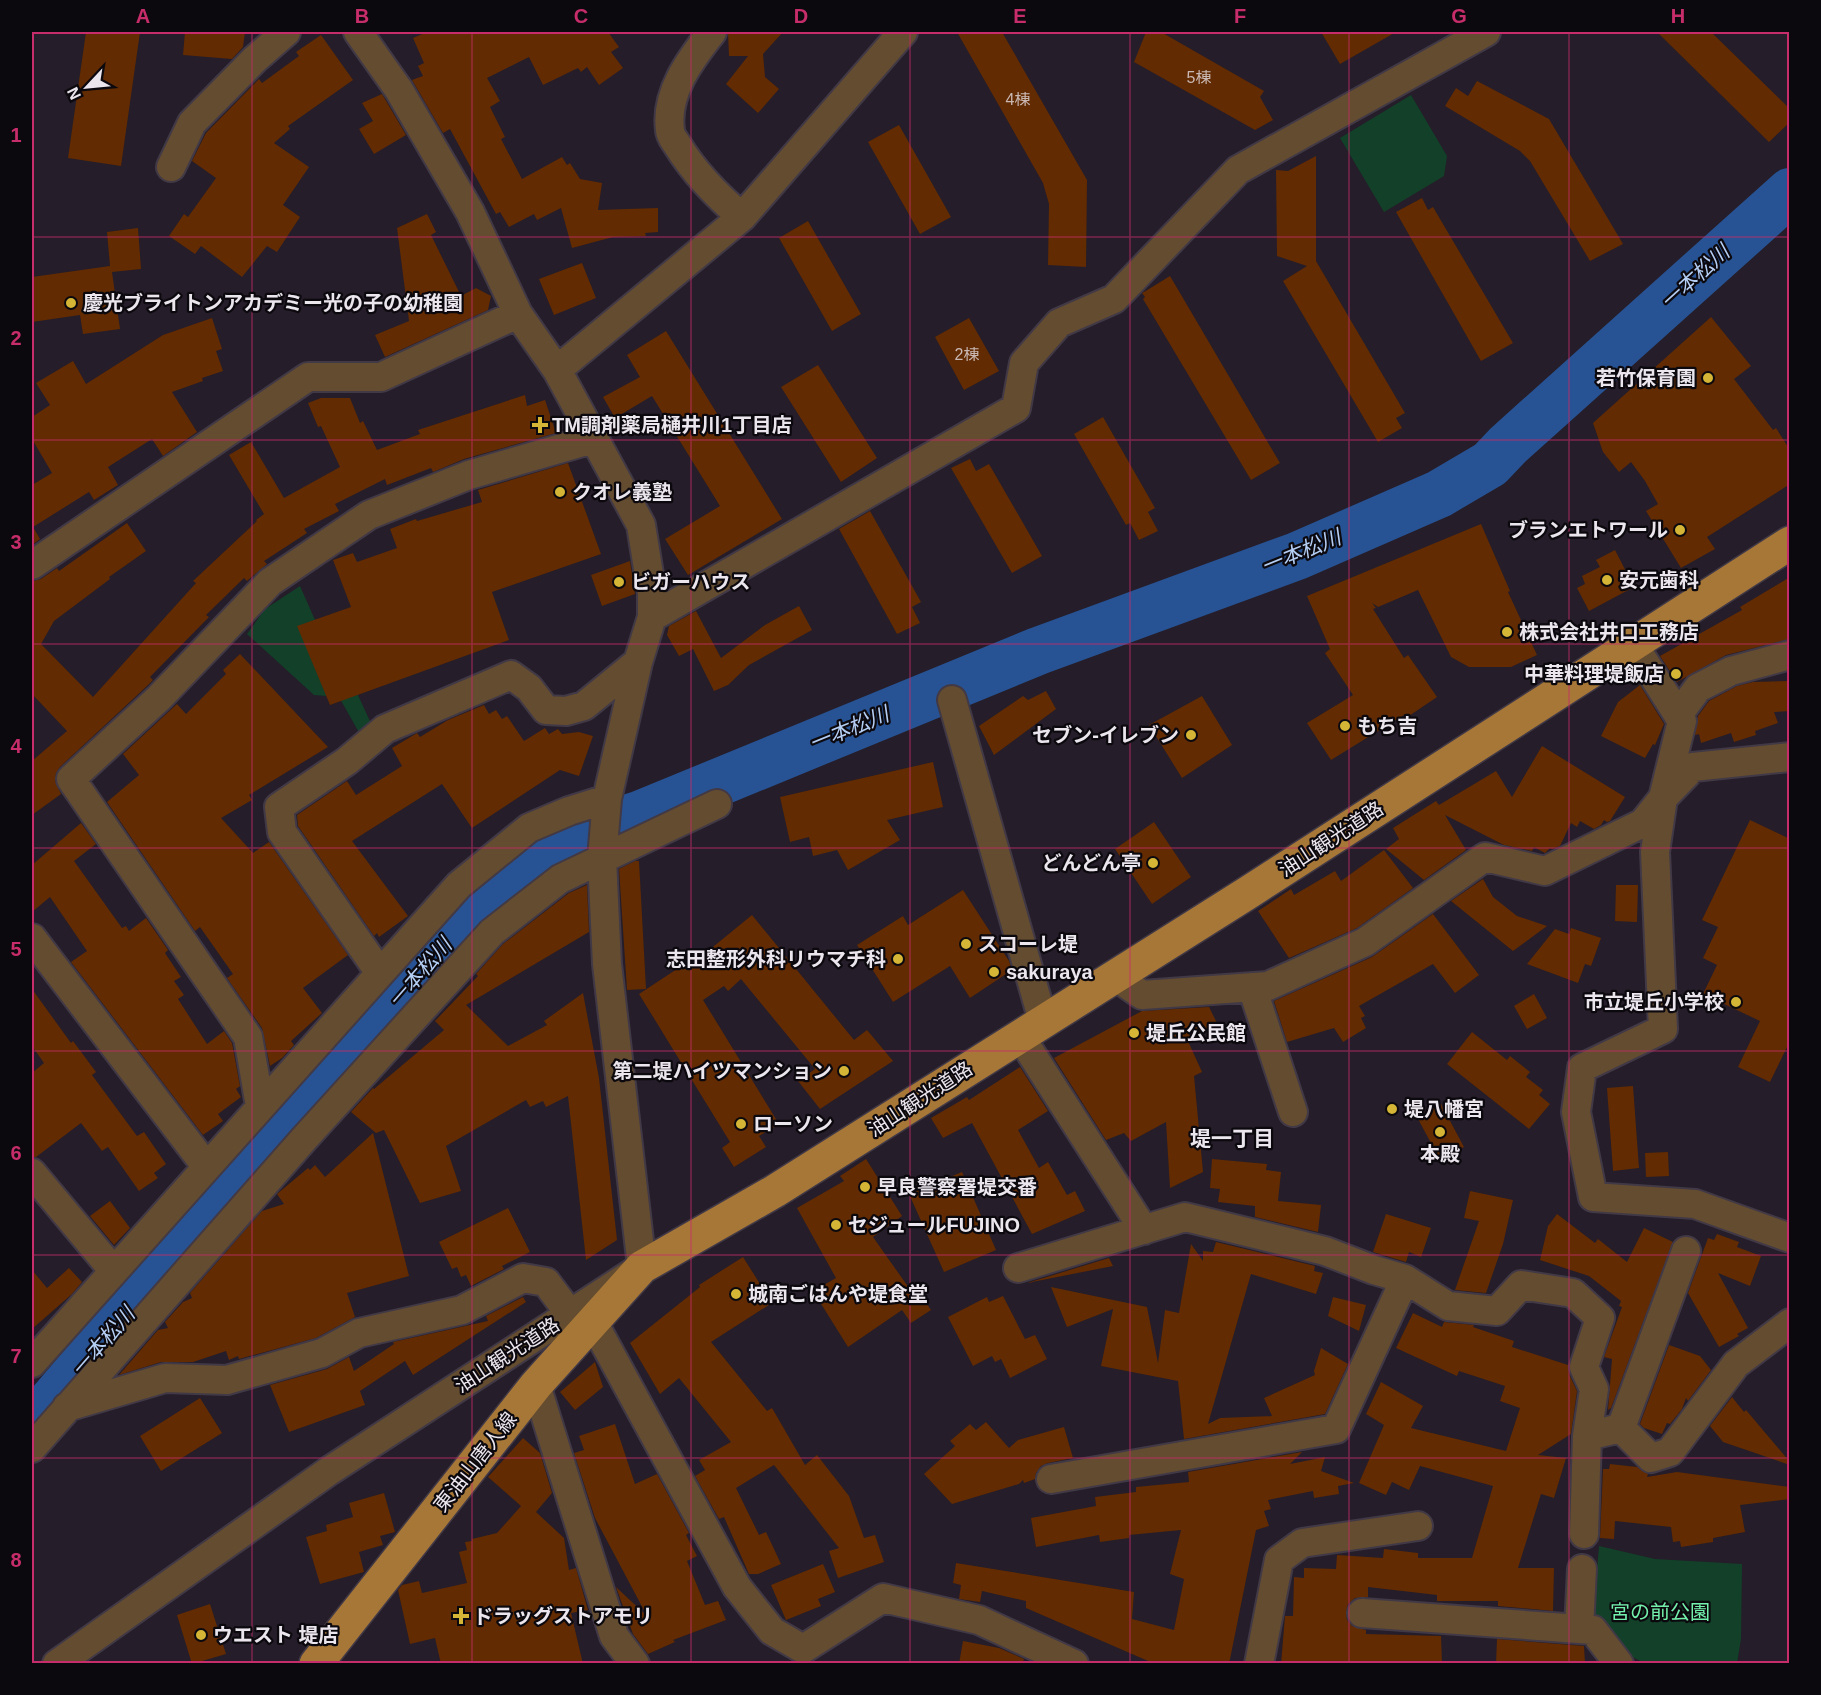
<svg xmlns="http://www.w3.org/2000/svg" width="1821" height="1695" font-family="Helvetica,'Noto Sans JP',sans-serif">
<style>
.green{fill:#124029}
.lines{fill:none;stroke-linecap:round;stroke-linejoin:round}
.river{stroke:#275394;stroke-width:48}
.building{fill:#622b02}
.minor-casing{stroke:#413945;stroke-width:32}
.major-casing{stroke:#413945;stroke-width:36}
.minor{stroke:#644c30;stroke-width:28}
.major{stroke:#a77738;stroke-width:33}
.grid{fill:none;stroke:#c62d6a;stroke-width:1.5;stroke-opacity:0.55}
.poi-dot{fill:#d4b535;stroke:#0c090e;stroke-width:2}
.labels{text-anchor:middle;stroke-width:4.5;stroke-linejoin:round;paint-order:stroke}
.number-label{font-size:16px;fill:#c9b7b3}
.poi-label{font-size:20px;font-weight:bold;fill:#ebe6ee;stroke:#0c090e;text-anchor:start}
.street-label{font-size:20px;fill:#ebe6ee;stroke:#0c090e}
.park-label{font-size:20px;fill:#74f0ad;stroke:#0c090e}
.water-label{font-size:21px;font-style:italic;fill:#b5cef3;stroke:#0c090e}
.neighbourhood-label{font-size:21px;font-weight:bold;fill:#ebe6ee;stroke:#0c090e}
.neatline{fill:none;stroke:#c62d6a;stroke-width:2}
.grid-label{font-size:20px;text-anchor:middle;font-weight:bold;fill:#c62d6a}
</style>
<rect width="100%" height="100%" fill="#251d29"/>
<path class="green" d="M1411,95L1447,156L1444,176L1384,212L1340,138Z
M300,586L334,663L347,671L374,730L361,736L339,697L314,695L247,634L265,609Z
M1599,1546L1655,1559L1742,1564L1741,1639L1737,1663H1644L1621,1651L1593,1620Z"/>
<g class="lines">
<path class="river" d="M32,1425L405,988L500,880L582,833L639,815L1038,651L1297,556L1439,494L1490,464L1508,445L1790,192"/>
</g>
<path class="building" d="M86,32H140L121,166L68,158Z
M185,32H245L243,47L232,59L183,55Z
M427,32H608L619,47L611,52L623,68L599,85L587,67L581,72L578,68L543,85L529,57L487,78L500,101L490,107L505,137L501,139L522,179L562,157L567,165L570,163L580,179L602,183L598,210L658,208V232L645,233L646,236L613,237L572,248L561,208L537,220L534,214L509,227L500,212L496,214L450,129L443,133L412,80L423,76L418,66L424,63L413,38Z
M728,32H783L763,54L765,77L779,89L758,113L726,84L748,56H729Z
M957,32H1002L1087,180L1086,267L1048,265L1049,204L1043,183Z
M1146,32H1161L1264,91L1260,97L1273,120L1255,130L1134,62Z
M1321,32H1396L1340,64Z
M1657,32H1711L1790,109V122L1769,142Z
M321,35L353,80L288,126L290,129L274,143L309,167L283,205L300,217L277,252L267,246L242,277L201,246L195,254L169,236L184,214L188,217L216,178L192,161L206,133L259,79L262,83L299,56L296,52Z
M1477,81L1549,119L1623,244L1590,261L1530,161L1520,151L1445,106L1456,88L1468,96Z
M382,94L406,135L374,154L359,129L373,121L362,103Z
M899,125L951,217L920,234L868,142Z
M1316,156V261L1405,413L1396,418L1402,428L1378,442L1283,281L1307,266L1277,256L1276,170L1288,171Z
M1422,198L1428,210L1433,207L1513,343L1481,361L1396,212Z
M427,214L436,232L431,235L461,296L476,288L491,296L488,310L385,357L375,335L409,321L397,228Z
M808,221L861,314L832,331L779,238Z
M138,228L141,269L112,272L120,329L83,334L80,315L32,322V277L110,266L107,232Z
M582,263L596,298L554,315L539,279Z
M1170,276L1280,463L1251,480L1143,299L1145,297L1142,293L1144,292Z
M1711,317L1751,366L1734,379L1773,430L1776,428L1790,450V484L1707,537L1715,549L1681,568L1646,511L1658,504L1645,481L1631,462L1619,472L1603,452L1593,423Z
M212,318L222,349L216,351L223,371L202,378L203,381L172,392L197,432L163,456L152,439L108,467L118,485L94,500L89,492L33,527L40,539L32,545V485L52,473L32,439V417L50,405L36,383L73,361L86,384L163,335Z
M969,318L999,371L964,390L935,337Z
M666,331L782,519L688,575L665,539L720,506L652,396L615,418L603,397L640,377L627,355Z
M818,365L877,458L841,482L781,387Z
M525,395L527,406L545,400L556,433L464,459L433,472L431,468L387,485L385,479L335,504L339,511L304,529L307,533L264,561L267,564L247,581L244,578L206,615L209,617L150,677L153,680L147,686L60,767L56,773L55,781L61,794L32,815V761L67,731L32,694V581L41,579L57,568L59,571L127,523L146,551L109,577L110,579L54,621L41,644L93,697L196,583L193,581L257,521L256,520L264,514L229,455L251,442L284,498L340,467L321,426L318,427L308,403L321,398H350L360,423L363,421L377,450L420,434L418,430Z
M1103,417L1155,508L1148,512L1158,531L1139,540L1130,523L1126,525L1074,434Z
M970,459L976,471L989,464L1042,556L1012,573L951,468Z
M568,463L601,554L492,592L509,640L330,705L297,626L351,607L333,560L353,553L357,562L397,548L390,529L416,519L417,521L482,502L478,490Z
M870,511L921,602L912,607L920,623L897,634L839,529Z
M1481,524L1510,591L1508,592L1537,655L1511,667H1469L1451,657L1418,590L1378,607L1372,603L1376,608L1373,609L1404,658L1408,655L1437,697L1406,718L1404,715L1331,760L1307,723L1353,695L1325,653L1330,649L1307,596Z
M1615,550L1634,587L1589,611L1577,588L1585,584L1582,576L1600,567L1596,560Z
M630,561L635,594L602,606L591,575Z
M1790,577V639L1726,655L1677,682L1660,656L1742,610L1740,607Z
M799,606L812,630L749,665L728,685L714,691L693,649L679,656L667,635L669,626L696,611L721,658L765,625Z
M240,654L328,747L249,795L252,800L221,818L253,853L269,842L348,955L303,988L322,1013L291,1041L294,1045L282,1058L270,1066L262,1028L227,978L233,974L200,927L195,931L107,802L139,775L123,754L177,704L186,714L226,674L223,670Z
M1790,681V711L1774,712L1778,723L1755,731L1756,735L1734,742L1731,733L1701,743L1699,734L1695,735L1698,716L1709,701L1737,686L1753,682Z
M1640,685L1664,724L1655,745L1653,744L1645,758L1601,736L1618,702Z
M1046,691L1056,709L994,755L979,726L1023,696L1028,700Z
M1202,696L1232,745L1182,778L1149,725Z
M484,705L489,714L496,710L502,719L507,716L524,741L545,728L549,734L558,729L562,734L579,732L593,736L579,776L560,770L472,828L442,784L352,841L408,916L379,937L377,933L374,936L298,826L297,815L347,781L356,795L402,766L392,748L417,733L420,737L448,720Z
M1542,746L1625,797L1610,821L1607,822L1604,820L1601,825L1594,829L1580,821L1577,827L1571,823L1560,846L1552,849L1550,848L1545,853L1534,847L1532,851L1504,845L1445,815L1466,850L1424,880L1386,849L1399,839L1393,828L1436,801L1439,805L1496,771L1512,797Z
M933,762L943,807L887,820L900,840L848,870L837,850L813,856L809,837L790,842L780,797Z
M1750,820L1790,839V1041L1770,1082L1738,1067L1760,1021L1703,994L1717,965L1703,958L1718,927L1702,920Z
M1154,822L1191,877L1152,904L1115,849Z
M81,823L96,844L74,861L122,928L126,926L129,931L146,918L168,950L165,953L181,977L174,981L184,995L178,999L207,1044L224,1031L232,1043L240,1086L236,1089L241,1097L218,1114L223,1121L203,1135L71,962L87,951L50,897L32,912V865Z
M1384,850L1413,888L1357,928L1289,958L1258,911L1291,889L1294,895L1335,871L1341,881Z
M635,861H639L646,989L627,990L619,869Z
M1483,879L1493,897L1517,916L1547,926L1513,951L1451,901Z
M587,885L589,932L466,1005L508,1046L547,1025L544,1021L583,993L599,1078L617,1240L586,1260L568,1096L546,1107L543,1101L530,1107L526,1100L446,1146L461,1191L420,1203L384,1130L376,1133L351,1112L373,1088L374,1089L444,1030L435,1021L478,976L476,974L503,944L569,893Z
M1616,885H1638L1637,922L1615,921Z
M963,890L1009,961L1012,970L970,998L950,966L893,1002L857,945L903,916L908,925Z
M1433,914L1479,975L1455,993L1433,964L1359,1006L1365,1016L1361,1018L1366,1028L1343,1042L1334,1028L1287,1042L1274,1001L1372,957Z
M752,915L854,1040L867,1030L893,1061L820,1109L798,1081L815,1069L741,979L728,991L724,986L703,1000L779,1124L759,1136L766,1147L734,1167L722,1148L730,1142L639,994L683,965L686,969Z
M1571,928L1601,938L1591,966L1585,964L1578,983L1527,964L1555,929L1569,934Z
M32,989L71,1043L73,1041L96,1072L92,1075L137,1136L144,1132L166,1164L154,1173L158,1178L139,1191L108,1147L102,1151L81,1123L36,1157H32V1073L44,1063L32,1046Z
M1534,994L1547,1018L1527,1029L1514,1006Z
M1209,1007L1218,1025L1187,1039L1202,1072L1194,1076L1203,1172L1170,1188L1166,1122L1131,1141L1124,1133L1106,1140L1054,1058L1142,1011Z
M1472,1032L1507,1060L1510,1056L1530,1072L1526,1077L1543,1090L1539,1095L1550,1104L1529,1129L1447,1064Z
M1020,1067L1048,1111L1018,1130L1039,1168L1048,1162L1067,1195L1075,1191L1085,1211L1032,1234L972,1123L943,1138L931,1118L967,1097L969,1100Z
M1633,1086L1639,1168L1613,1171L1607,1088Z
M1441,1104L1464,1147L1440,1160L1417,1117Z
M373,1133L409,1276L347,1293L355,1317L316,1338L239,1359L238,1356L229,1360L226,1351L193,1362H161L119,1375L158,1330L168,1328L165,1322L183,1302L192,1298L190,1293L262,1211L284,1204L277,1194L308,1168L310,1170L315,1165L325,1177Z
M1668,1152L1669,1176L1646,1177L1645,1153Z
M866,1159L902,1216L873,1237L909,1288L914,1285L931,1310L911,1323L902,1310L848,1347L813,1291L836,1278L797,1208L844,1181L840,1176Z
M1212,1159L1267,1164L1266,1170L1281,1172L1278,1201L1321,1205L1318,1232L1255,1217V1206L1218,1202L1220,1189L1210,1188Z
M962,1172L996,1250L944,1272L909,1194Z
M1470,1191L1513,1200L1503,1244L1486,1293L1455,1290L1479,1221L1464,1218Z
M110,1201L130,1228L114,1245L90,1216Z
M508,1208L530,1252L502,1266L504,1269L471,1286L466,1275L461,1277L457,1267L452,1269L439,1242Z
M1386,1214L1431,1228L1421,1257L1409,1252L1406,1262L1373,1252Z
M1557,1214L1595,1243L1598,1239L1627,1262L1644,1228L1673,1242L1611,1408L1608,1410L1612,1359L1604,1357L1622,1307L1619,1306L1621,1301L1589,1276L1540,1260L1548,1226Z
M1717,1234L1739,1242L1737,1247L1761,1256L1750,1286L1718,1273L1748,1328L1737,1334L1739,1336L1719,1347L1688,1293L1708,1238L1714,1240Z
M1216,1242L1315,1266L1314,1271L1323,1273L1316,1294L1251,1274L1208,1424L1220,1418L1272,1416L1264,1398L1315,1375L1314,1371L1321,1348L1348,1364L1325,1414L1184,1439L1178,1381L1101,1366L1113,1309L1067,1327L1051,1287L1147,1307L1158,1363L1165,1310L1179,1313L1191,1244L1203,1261V1251L1213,1252Z
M743,1257L772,1303L711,1342L767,1411L772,1408L805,1465L817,1455L849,1496L864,1538L875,1535L884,1562L838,1578L829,1551L839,1548L774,1465L736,1488L759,1535L766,1532L781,1564L758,1574H749L724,1517L719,1519L695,1476L705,1470L699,1460L731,1442L679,1378L660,1394L630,1343L700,1287L699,1285Z
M1109,1258L1113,1266L1027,1283Z
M69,1268L82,1282L72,1294L32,1329V1270L47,1288Z
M1003,1296L1025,1339L1035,1335L1047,1359L1010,1378L1001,1359L995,1362L992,1356L973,1366L948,1317L987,1297L989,1302Z
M523,1297L526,1302L413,1375L405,1361L360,1391L365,1405L289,1432L270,1385L327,1369L349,1357L354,1371L394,1344L393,1342L488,1321L486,1316Z
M1333,1297L1366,1305L1359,1331L1328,1316Z
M1413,1313L1442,1327L1444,1322L1474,1325L1473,1327L1514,1341L1512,1347L1568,1365L1569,1374L1577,1391L1571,1434L1538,1455L1566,1458L1554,1498L1541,1494L1518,1568H1554L1553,1611L1498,1606V1601H1437V1595L1368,1587V1597L1355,1598L1348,1604L1346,1612L1347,1620L1352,1626L1366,1630V1634L1441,1636L1442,1664H1281L1285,1616H1293L1294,1577L1304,1578V1568L1336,1569L1337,1555L1383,1558L1384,1549L1418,1553V1558H1472L1493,1486L1420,1466L1409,1490L1392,1482L1386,1495L1359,1483L1384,1425L1366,1414L1381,1382L1423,1406L1411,1428L1506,1451L1520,1408L1500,1401L1505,1386L1459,1371L1457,1376L1396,1348Z
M1669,1345L1700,1356L1711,1370L1688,1401L1686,1398L1682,1409L1670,1424L1667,1423L1662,1434L1644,1428L1640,1424Z
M595,1362L603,1387L575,1410L560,1392Z
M1732,1397L1744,1412L1746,1410L1790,1462V1465L1723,1442L1710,1426Z
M200,1398L222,1433L161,1471L140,1436Z
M986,1422L1009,1448L1018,1440L1064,1427L1073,1458L1048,1463L1041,1466L1036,1473L1035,1479L1024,1483L1023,1480L1019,1484L952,1504L924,1474L955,1446L950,1441L970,1424L976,1430Z
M615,1424L635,1484L657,1474L689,1533L686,1535L697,1556L687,1561L705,1605L718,1601L726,1620L673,1640L675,1642L648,1654L633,1634L616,1587L647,1616L595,1518L574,1453L584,1450L579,1436Z
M523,1438L540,1453L552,1493L536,1512L564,1538L569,1570L576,1568L588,1610L571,1613L583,1664H441L435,1638L410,1644L398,1590L402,1585L419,1581L422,1593L467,1583L459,1552L467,1550L465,1542L472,1541V1539L497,1533L521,1506L488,1477Z
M1302,1452L1290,1464L1325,1457L1321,1471L1354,1483L1338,1486L1339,1494L1314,1498L1313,1491L1268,1500L1271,1509L1264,1511L1269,1526L1256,1530L1229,1664H1155L1026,1608V1601L982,1591L980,1602L959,1599L961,1585L953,1583L956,1563L1134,1592L1132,1619L1174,1630L1184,1579L1170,1574L1181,1530L1129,1535V1538L1100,1542L1099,1535L1036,1547L1031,1518L1096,1506L1095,1497L1136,1492V1487L1189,1482L1188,1472Z
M1610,1464L1637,1467L1648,1474L1647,1477L1677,1472L1790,1487V1499L1740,1505L1745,1532L1713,1538V1542L1681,1547L1680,1541L1673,1542L1671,1527L1615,1521L1614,1539L1600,1538L1603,1469H1609Z
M384,1493L395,1532L380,1536L383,1545L359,1552L364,1572L320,1584L306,1537L327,1531L326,1525L353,1517L349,1503Z
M823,1564L835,1592L818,1599L821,1606L786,1620L771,1585Z
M210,1604L226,1654L192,1664L177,1615Z
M1497,1639L1584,1646L1585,1664H1496Z
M963,1641L999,1648L1024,1659L1023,1664H959Z"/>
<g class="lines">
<g class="minor-casing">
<path id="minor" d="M712,32C690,60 665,93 670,130C670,136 675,141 678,146C696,175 717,196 742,217
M171,167L192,123L254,60L286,32
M557,370L742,217L903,32
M32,565L308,377H381L518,314
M652,617L1016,408L1024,363L1059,323L1114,299L1238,170L1486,32
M952,700L1043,1021
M1678,715L1698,688L1731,671L1790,655
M1790,757L1693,767L1663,798L1655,852L1663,1029L1582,1068L1576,1112L1593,1197L1695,1204L1790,1238
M32,938L206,1166
M380,973L282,832L279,807L347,761L385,729L511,675L529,688L546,710L566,711L584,706L638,662
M1115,976L1142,995L1268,986L1365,942L1485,857L1545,871L1643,823L1663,798L1682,721L1633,644
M1252,987L1293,1112
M1020,1036L1144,1230
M260,1106L248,1037L71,779L159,698L270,582L369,515L469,475L593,439
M32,1173L113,1270
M1018,1268L1185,1217L1325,1251L1374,1270L1405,1279L1448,1306L1497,1311L1521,1285L1573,1293L1600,1318L1584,1367L1594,1389L1587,1436
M593,1322L737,1587L772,1631L803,1649L883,1598L979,1620L1074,1664
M32,1363L459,885L529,828L569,811L607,799
M536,1385L614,1636L635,1664
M67,1407L165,1378L227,1380L322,1353L359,1333L462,1310L523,1278L546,1282L570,1314
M1621,1428L1686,1251
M32,1448L303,1140L492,932L560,879L717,804
M1051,1479L1336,1429L1405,1279
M1584,1534L1587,1436L1621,1428L1651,1458L1670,1452L1736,1364L1790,1323
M1362,1613L1593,1630L1619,1664
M1579,1629L1582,1569
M57,1664L329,1471L642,1267L607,964L602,859L607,799L638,662L652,617V593L641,525L557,370L518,314L470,212L399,90L358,32
M1259,1664L1279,1560L1302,1543L1418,1526"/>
</g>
<g class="major-casing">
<path id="major" d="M316,1664L536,1385L642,1267L775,1191L1249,892L1790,543"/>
</g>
<use href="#minor" class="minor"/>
<use href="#major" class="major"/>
</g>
<path class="grid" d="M252,32V1664M472,32V1664M691,32V1664M910,32V1664M1130,32V1664M1349,32V1664M1569,32V1664M32,237H1790M32,440H1790M32,644H1790M32,848H1790M32,1051H1790M32,1255H1790M32,1458H1790"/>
<g class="poi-dot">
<circle cx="71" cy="303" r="6"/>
<circle cx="1708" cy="378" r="6"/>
<path d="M537 416h6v6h6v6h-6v6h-6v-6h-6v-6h6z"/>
<circle cx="560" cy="492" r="6"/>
<circle cx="1680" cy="530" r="6"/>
<circle cx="1607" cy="580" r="6"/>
<circle cx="619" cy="582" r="6"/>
<circle cx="1507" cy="632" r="6"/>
<circle cx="1676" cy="674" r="6"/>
<circle cx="1345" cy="726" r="6"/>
<circle cx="1191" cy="735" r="6"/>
<circle cx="1153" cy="863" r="6"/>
<circle cx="966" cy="944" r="6"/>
<circle cx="898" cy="959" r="6"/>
<circle cx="994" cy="972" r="6"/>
<circle cx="1736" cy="1002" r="6"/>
<circle cx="1134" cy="1033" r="6"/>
<circle cx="844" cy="1071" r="6"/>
<circle cx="1392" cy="1109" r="6"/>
<circle cx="741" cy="1124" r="6"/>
<circle cx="1440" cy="1132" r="6"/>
<circle cx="865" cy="1187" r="6"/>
<circle cx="836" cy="1225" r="6"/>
<circle cx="736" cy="1294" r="6"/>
<path d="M458 1607h6v6h6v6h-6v6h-6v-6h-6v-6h6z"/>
<circle cx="201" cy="1635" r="6"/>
</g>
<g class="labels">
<g class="number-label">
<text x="1199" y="83">5棟</text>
<text x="1018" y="105">4棟</text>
<text x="967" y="360">2棟</text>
</g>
<g class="poi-label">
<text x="83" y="310">慶光ブライトンアカデミー光の子の幼稚園</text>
<text x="1696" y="385" text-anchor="end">若竹保育園</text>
<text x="552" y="432">TM調剤薬局樋井川1丁目店</text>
<text x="572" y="499">クオレ義塾</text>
<text x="1668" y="537" text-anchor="end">ブランエトワール</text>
<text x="1619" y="587">安元歯科</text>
<text x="631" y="589">ビガーハウス</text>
<text x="1519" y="639">株式会社井口工務店</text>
<text x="1664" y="681" text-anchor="end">中華料理堤飯店</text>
<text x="1357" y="733">もち吉</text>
<text x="1179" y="742" text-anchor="end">セブン-イレブン</text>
<text x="1141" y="870" text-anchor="end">どんどん亭</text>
<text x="978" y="951">スコーレ堤</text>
<text x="886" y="966" text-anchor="end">志田整形外科リウマチ科</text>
<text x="1006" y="979">sakuraya</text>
<text x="1724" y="1009" text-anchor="end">市立堤丘小学校</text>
<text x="1146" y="1040">堤丘公民館</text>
<text x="832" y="1078" text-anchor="end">第二堤ハイツマンション</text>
<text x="1404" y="1116">堤八幡宮</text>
<text x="753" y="1131">ローソン</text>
<text x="1440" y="1161" text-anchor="middle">本殿</text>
<text x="877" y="1194">早良警察署堤交番</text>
<text x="848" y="1232">セジュールFUJINO</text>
<text x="748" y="1301">城南ごはんや堤食堂</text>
<text x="473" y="1623">ドラッグストアモリ</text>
<text x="213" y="1642">ウエスト 堤店</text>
</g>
<g class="street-label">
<text transform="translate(1331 839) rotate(-33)" y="7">油山観光道路</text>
<text transform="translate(920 1099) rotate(-33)" y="7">油山観光道路</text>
<text transform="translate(507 1355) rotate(-33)" y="7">油山観光道路</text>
<text transform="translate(475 1462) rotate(-52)" y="7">東油山唐人線</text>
</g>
<g class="park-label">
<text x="1660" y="1619">宮の前公園</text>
</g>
<g class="water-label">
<text transform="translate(1695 277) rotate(-42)" y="7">一本松川</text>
<text transform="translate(1301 552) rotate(-22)" y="7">一本松川</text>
<text transform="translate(849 729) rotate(-22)" y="7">一本松川</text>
<text transform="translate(420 973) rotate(-49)" y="7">一本松川</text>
<text transform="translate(103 1342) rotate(-49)" y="7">一本松川</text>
</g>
<g class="neighbourhood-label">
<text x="1232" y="1146">堤一丁目</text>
</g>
</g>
<rect width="1821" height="1695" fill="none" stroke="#0c090e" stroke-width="66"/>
<g transform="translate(87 87) rotate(244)" stroke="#0c090e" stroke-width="4.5" paint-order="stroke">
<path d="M0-4.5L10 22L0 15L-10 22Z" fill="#ebe6ee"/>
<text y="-9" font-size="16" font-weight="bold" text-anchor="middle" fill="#ebe6ee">N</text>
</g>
<rect x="33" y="33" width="1755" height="1629" class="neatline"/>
<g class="grid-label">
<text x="143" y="23">A</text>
<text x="362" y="23">B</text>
<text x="581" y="23">C</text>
<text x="801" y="23">D</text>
<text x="1020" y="23">E</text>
<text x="1240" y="23">F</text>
<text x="1459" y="23">G</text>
<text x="1678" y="23">H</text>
<text x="16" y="142">1</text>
<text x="16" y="345">2</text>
<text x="16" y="549">3</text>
<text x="16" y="753">4</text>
<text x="16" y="956">5</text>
<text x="16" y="1160">6</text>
<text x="16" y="1363">7</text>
<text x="16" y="1567">8</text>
</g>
</svg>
